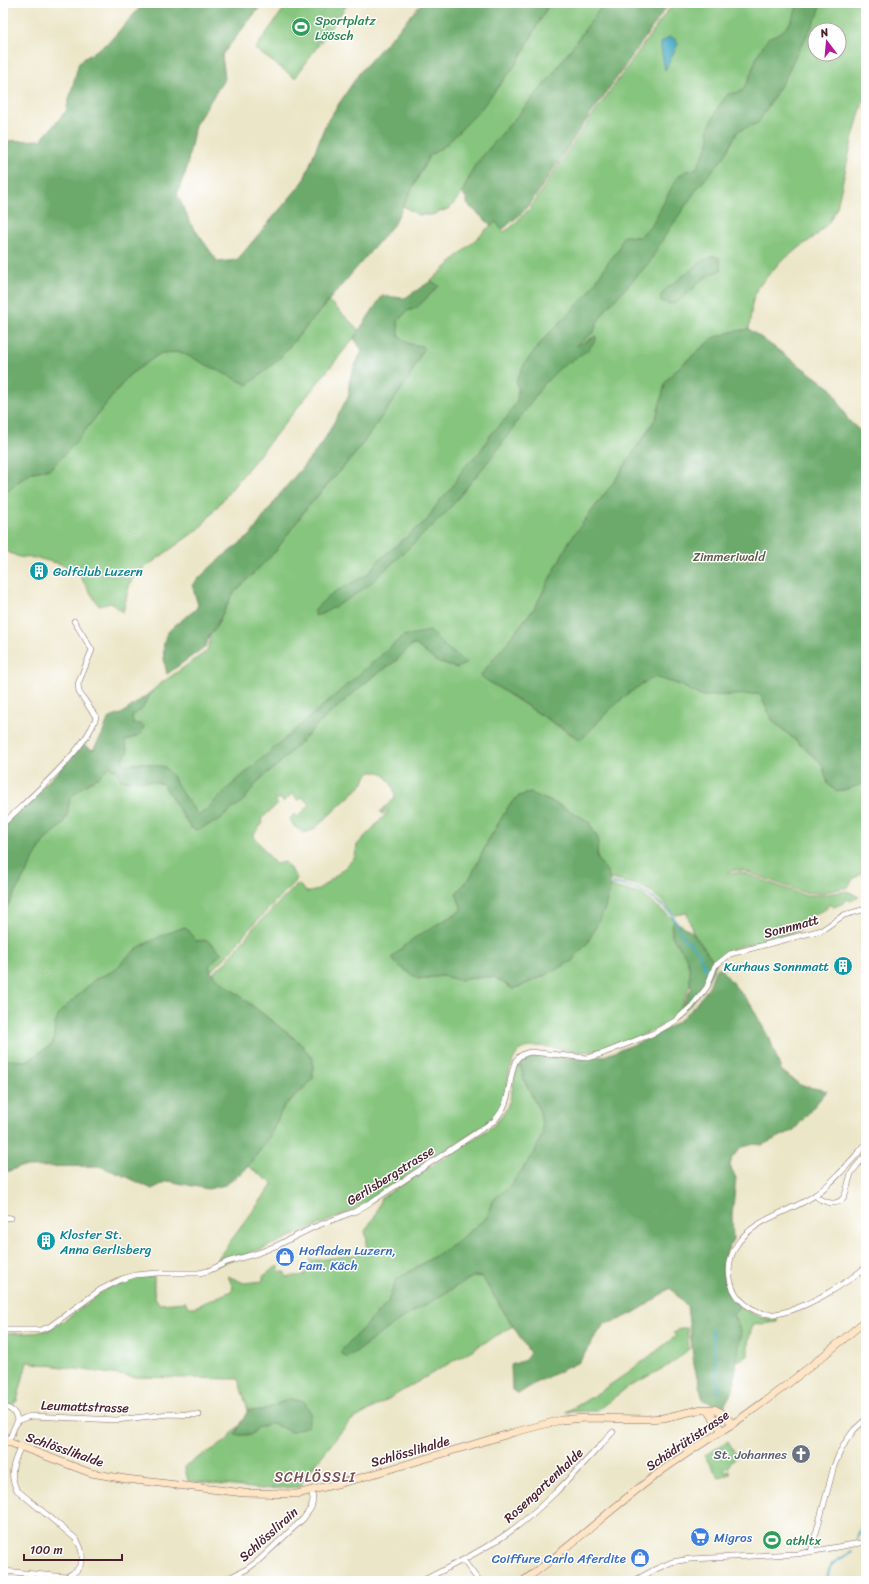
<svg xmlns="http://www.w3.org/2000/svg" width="869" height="1584" font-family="Sriracha,sans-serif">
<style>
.green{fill:#85c57d;stroke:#687254;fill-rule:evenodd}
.forest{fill:#6caa6c;stroke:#5b644c}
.water{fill:#40a8c0;stroke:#456476}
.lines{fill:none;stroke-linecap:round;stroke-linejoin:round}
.stream{stroke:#40a8c0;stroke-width:2}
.minor-casing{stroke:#836562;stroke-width:6}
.secondary-casing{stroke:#836562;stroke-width:8}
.minor{stroke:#fff;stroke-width:5}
.secondary{stroke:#fee5c5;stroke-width:7}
.labels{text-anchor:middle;stroke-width:3;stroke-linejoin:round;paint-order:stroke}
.leisure-label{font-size:13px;fill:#27864d;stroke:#fff;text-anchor:start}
.park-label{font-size:13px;fill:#5f5948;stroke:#fff}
.culture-label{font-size:13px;fill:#0d838f;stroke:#fff;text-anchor:start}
.street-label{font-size:13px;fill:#4a1f2b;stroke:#fff}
.shop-label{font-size:13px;fill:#366cbe;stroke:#fff;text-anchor:start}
.worship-label{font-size:13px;fill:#5b616d;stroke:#fff;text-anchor:end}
.neighbourhood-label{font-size:14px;letter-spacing:1px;fill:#7c4f50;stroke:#fff}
</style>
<rect width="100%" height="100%" fill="#fff"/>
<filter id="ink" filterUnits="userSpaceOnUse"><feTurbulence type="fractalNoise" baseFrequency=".025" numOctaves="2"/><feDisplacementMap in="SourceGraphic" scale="8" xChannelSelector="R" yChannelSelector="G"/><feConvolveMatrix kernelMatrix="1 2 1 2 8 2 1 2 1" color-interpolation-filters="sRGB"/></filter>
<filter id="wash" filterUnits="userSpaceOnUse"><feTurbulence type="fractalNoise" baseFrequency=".012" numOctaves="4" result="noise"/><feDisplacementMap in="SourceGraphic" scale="16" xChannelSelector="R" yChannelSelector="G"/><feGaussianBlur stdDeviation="0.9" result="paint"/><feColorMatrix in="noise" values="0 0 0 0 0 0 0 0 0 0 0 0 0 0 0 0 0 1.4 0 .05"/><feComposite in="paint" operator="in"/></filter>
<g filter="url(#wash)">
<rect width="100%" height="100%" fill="#ece6c8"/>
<path class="green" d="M288,3H343L347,5L295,78L255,49Z
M551,3H604L549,79L475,165L461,195L450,208L432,215H418L403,206L429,156L447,144L480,109L517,63L546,9Z
M673,3H866V91L852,141L837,207L829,222L818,234L780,262L757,288L752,304L749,329L731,332L702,347L673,373L666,381L656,418L616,479L570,540L535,607L480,676L580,740C603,716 625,691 655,677L678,684L701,696L760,694L772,720L822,764L828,784L837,792L866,783V871L853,879L848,887L845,888L820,893L802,892L742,870H735L727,873L729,875L734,873L741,872L803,895H821L847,891L859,897L851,901L847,899L844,903L834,907L829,904L826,909L815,914L806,920L798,931L735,948L719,957L716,964L693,933L687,913L675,915L652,892L637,885L610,879L608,873L597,858L598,839L588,821L557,804L530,793L519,796L510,804L489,839L470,878L456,893L462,910L432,927L418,979L443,976L459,980L484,977H494L513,989L542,977L572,961L604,911L611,886L643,895L674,920C667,938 676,941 685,955C689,961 689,968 690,975C690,979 691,984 689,987C687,994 678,1012 674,1017C657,1033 604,1052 581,1052C564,1051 538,1042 523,1049C507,1057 509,1086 504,1102C501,1111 495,1117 487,1123L373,1199L352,1211L269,1246L215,1266V1262L273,1184L248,1166L268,1140L284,1106L302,1091L313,1059L300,1043L212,974L228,960L254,927L298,884L307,892C320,894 346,866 355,857L357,845L388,812L387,810L383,814L380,812L395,798C395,786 388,779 381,772H370L366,777L364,783L313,830L303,833L294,826L290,819L294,814L298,817L310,804L302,797L298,800L292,794L283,802L280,798L275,801L278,804L261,819L263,823L253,835L275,864L285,862L297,878L296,880L247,931L226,957L211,971L209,966L127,957L115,970L94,980L55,1024L53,1044L27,1061L3,1060V915L43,842L62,825L67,815L70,799L81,788L99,777L110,766L116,770L121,780L151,781L163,784L191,828L244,800L259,780L281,762L319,723L370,679L397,660L412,645H416L437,662L457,668L466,663L448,649L418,633L228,788L204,812L198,815L181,792L174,779L144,763L125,765L122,760L124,758L125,741L138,736L132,721V716L142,709L152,691L160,684L207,651L210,639L208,637L213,632L233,594L275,552L306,509L355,454L408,380L424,348L422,346L409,344L399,336L398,321L407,311L416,308L438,287L431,281L491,225L496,222L504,232L510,228L531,207L575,140ZM815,30H839V54H815Z
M329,301L359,330L354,338L200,528L136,574L130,583L123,612L111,603L99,606L77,572L60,564L37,558L19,557L3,550V495L22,479L33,472L50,469L73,446L129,375L161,353L180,352L203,362L277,361Z
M519,1060L524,1080L540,1112L543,1133L535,1152L510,1186L492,1201L487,1217L454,1244L396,1280L388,1302L340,1352L347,1358L400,1320L474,1276L482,1277L513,1326L349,1422L305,1477L300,1487L261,1489L188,1481L185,1468L186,1465L225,1442C231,1437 232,1430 240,1426L235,1435L251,1434L259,1427L272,1423L291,1432L289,1399L262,1411L248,1410L238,1379L133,1377L27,1362L17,1401L11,1406L3,1402V1333C19,1333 37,1335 52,1328C85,1311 112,1271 154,1276C155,1286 151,1296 160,1304L185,1302L188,1307H195L231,1291L233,1288L228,1276L244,1283L263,1281V1276C269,1273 272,1268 279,1266V1272H285L286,1277L305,1275L306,1270L311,1269L310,1259L317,1260L360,1254L366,1250L367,1241L365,1231L376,1214L381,1198L489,1129C516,1108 509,1089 519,1060Z
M739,1306C752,1314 762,1320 777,1319V1322L752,1325L748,1344V1356L737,1361L741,1331L733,1315Z
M680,1328H687L689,1349L671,1364L628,1387L596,1411L566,1412C605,1391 641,1363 676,1336L673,1333Z
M728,1441L737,1456L730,1463L729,1468L724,1469L725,1472L730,1471V1474L719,1477L704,1456Z"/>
<path class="forest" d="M144,3H263L222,55L225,78L195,125L186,171L177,194L191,224L218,262L237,260L303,182L326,123L360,72L422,3H551L546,9L517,63L480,110L447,144L429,156L394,224L277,361L248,385L180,352L161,353L129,375L73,446L50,469L33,472L22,479L3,495V141L41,140L66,111L79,62L109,42Z
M604,3H663L666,8L574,138L537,194L523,212L502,230L496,222L491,225L467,204V199L462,193L475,165L549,79Z
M798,3H820L819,13L793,61L787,75L758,123L738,131L724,157L696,190L661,242L649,263L607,308L598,321L594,332L576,345L577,346L596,336V340L588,350L560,368L543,385L496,452L444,515L370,584L350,598L322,614L315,616V610L317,607L327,598L336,591L367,575L380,559L427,520L439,501L450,490L464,467L479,453L491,434L507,417L517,400L518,389L516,381L525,363L548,334L588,294L607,264L618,250L622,238L624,236L639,237L652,225L677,177L686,171L697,168L710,140L708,129L718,107L728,94L741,92L748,81L758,54L769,37C787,32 793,21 798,3Z
M713,256L719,258L722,269L701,280L693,289L676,303L669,304L661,301V295L665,290L702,261Z
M431,281L439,286L416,308L407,311L398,321L399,336L409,344L422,346L424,348L408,380L355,454L306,509L275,552L233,594L213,632L209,635L206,646L167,674C164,662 160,641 169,631C176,623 188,616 196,609L198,605L192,585L218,560L250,536L280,494L322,444L349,395C347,378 355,366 362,351L354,338L382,296L405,298Z
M749,329L832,389L848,420L866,436V783L837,792L828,784L822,763L772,720L760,694L701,696L678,684L655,677C625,691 603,717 581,740L480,676L535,607L570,540L616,479L656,418L666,381L673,373L713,338L731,332Z
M430,631L448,649L467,663L457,668L437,662L416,645H412L397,660L370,679L319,723L281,762L259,780L244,800L218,821L197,830L191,828L163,784L151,781L121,780L116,770L110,766L99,777L81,788L70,799L67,815L62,825L43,842L3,915V826L84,745L93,750L102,735L108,719L123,713L152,691L142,709L132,716L133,724H140L144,726L141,734L125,741L128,752L122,760L125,765L144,763L165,767L174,779L181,792L198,815L204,812L228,788L403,636Z
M530,793L557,804L588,821L598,839L597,858L608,873L611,886L604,911L588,942L572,961L542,977L513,989L494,977H484L459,980L443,976L418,979L395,963L392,957L414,938L462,910L456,893L470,878L489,839L510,804L519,796Z
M674,920L693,933L716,964L703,990L688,1007L673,1020V1019L678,1014L692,987L690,986C690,976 690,966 686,957C679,942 666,940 674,920Z
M185,927L196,941L207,940L222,953L209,966L212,974L300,1043L313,1059V1079L284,1106L268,1140L245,1170L225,1185L208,1189L168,1181L152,1189L127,1177L99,1166L20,1167L3,1173V1060L27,1061L53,1044L55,1024L60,1012L94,980L115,970L127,957L141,946L165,934Z
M719,967L751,1005L771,1042L781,1070L800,1085L827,1091L794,1130L762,1145L754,1144L743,1147L732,1157L730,1166L736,1178L732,1216L733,1240L724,1257L723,1273L727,1290L739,1306L733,1315L741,1331L733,1390L723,1408L703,1400L694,1365L687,1306L670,1288C650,1303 629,1319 604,1324L579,1362L537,1382L518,1394L512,1390L511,1365L525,1360L530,1353L482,1277L474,1276L400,1320L347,1358L340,1352L388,1302L396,1280L454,1244L487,1217L492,1201L510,1186L535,1152L543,1133L540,1112L524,1080L519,1060L532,1054L570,1058L604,1056L653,1037L680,1020L691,1010L708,989L715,971Z
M289,1399L304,1401L311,1413L308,1426L291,1432L272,1423L259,1427L251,1435H235L248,1410L262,1411Z"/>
<path class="water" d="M669,37L675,39L678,44L665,70L661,48V43Z"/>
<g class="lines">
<path class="stream" d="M613,883L637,889L649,895L671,913L685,940L693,945L699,953L706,970
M712,1329L719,1393
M857,1539L866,1512
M827,1581C829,1557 838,1564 852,1551"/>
</g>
</g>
<g filter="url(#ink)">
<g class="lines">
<g class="minor-casing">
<path id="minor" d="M3,824C27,800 88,748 96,717L79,692L78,684L92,650L74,621
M866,1144C850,1162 835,1181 815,1195C790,1213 753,1218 736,1246C728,1260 727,1274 733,1289C740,1304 759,1316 775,1314C804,1310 844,1285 866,1267
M815,1195C819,1200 825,1202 831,1203C849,1205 846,1182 852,1172C856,1166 861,1161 866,1155
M3,1217L11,1218
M3,1330H40L49,1327L100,1290L122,1279L135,1275L157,1273H199L208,1271L227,1262L258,1253L278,1245L314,1227L356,1211L371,1202L494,1121C507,1107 508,1095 511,1077C513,1071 513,1064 517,1059C521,1054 526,1053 531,1052L587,1058L604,1053L654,1033L675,1021L691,1007L707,987L715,966L730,954L822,930L844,915L866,909
M3,1406C11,1409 16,1412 17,1420
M9,1441C15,1426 14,1419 32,1416L116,1420L169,1414L199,1415
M811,1552L834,1466L840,1452L846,1441L854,1430L866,1419
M463,1560L479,1581
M3,1571L66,1577C85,1569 86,1554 76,1539L17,1490C8,1474 14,1461 21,1446
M223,1581L247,1569L258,1561L303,1519L311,1508L313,1501L312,1491
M422,1581C451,1566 481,1552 508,1533C547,1505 580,1467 613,1432
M634,1581L656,1569L672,1562L690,1559L797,1554L866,1542"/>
</g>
<g class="secondary-casing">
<path id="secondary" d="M708,1410L722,1431
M3,1440L91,1473L126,1479L244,1493L297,1494L360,1478L515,1432L561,1420L584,1418L647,1419L663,1418L702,1409H714L722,1413L733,1424
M523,1581C570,1548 610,1509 656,1475C685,1453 717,1435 747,1414C788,1385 828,1353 866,1320"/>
</g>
<use href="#minor" class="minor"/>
<use href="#secondary" class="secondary"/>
</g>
</g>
<defs>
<g id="stadium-disc" transform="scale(1)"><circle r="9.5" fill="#2e9e5b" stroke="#fff"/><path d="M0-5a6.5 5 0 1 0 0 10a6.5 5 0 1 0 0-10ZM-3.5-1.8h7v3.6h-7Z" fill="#fff"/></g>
<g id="building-disc" transform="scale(1)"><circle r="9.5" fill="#0f9aa8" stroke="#fff"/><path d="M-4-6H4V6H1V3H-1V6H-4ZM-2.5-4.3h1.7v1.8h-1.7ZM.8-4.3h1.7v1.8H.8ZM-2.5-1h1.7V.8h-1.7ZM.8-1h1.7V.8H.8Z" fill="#fff"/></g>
<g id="shop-disc" transform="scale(1)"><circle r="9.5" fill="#3f7fe0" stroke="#fff"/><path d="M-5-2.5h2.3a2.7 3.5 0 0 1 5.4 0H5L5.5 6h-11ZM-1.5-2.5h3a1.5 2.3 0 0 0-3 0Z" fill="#fff"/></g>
<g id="church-disc" transform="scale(1)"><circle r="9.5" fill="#6b7280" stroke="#fff"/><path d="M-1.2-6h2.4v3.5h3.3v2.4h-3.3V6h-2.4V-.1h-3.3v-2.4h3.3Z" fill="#fff"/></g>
<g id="supermarket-disc" transform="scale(1)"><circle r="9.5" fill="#3f7fe0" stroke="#fff"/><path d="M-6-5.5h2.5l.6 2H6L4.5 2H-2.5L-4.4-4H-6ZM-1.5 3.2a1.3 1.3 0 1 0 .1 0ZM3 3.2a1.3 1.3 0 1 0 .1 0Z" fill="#fff"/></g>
</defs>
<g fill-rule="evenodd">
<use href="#stadium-disc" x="301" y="27"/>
<use href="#building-disc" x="39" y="571"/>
<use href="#building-disc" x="843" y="966"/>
<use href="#building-disc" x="46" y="1241"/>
<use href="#shop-disc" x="285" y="1257"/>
<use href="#church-disc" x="801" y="1454"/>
<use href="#supermarket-disc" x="700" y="1537"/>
<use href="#stadium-disc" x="772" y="1540"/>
<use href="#shop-disc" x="640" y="1558"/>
</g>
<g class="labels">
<g class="leisure-label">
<text x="315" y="25">Sportplatz<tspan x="315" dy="15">Löösch</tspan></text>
<text x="786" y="1545">athltx</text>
</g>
<g class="park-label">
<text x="729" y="561">Zimmeriwald</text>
</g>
<g class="culture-label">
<text x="53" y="576">Golfclub Luzern</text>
<text x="829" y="971" text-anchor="end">Kurhaus Sonnmatt</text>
<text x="60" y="1239">Kloster St.<tspan x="60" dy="15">Anna Gerlisberg</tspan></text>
</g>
<g class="street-label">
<text transform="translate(791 926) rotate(-15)" y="5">Sonnmatt</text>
<text transform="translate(390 1175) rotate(-32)" y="5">Gerlisbergstrasse</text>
<text transform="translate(85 1406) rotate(2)" y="5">Leumattstrasse</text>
<text transform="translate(687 1440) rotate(-34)" y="5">Schädrütistrasse</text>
<text transform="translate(65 1449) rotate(19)" y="5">Schlösslihalde</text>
<text transform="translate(410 1451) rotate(-16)" y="5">Schlösslihalde</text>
<text transform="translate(543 1485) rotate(-43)" y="5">Rosengartenhalde</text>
<text transform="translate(268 1534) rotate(-42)" y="5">Schlösslirain</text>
</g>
<g class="shop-label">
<text x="299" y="1255">Hofladen Luzern,<tspan x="299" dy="15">Fam. Käch</tspan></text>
<text x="714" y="1542">Migros</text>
<text x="626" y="1563" text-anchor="end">Coiffure Carlo Aferdite</text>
</g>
<g class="worship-label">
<text x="787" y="1459">St. Johannes</text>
</g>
<g class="neighbourhood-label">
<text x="315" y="1482">SCHLÖSSLI</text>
</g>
</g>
<rect width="869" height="1584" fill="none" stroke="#fff" stroke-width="16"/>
<g transform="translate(827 42) rotate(344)"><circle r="19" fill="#ffffff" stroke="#b7a5aa"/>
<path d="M0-3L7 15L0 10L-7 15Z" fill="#b5179e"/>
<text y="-6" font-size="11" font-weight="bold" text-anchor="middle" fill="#4a1f2b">N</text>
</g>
<path d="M24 1554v6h98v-6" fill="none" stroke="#4a1f2b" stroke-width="2"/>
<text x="30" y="1554" font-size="12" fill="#4a1f2b" stroke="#ffffff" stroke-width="3" paint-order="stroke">100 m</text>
</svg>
